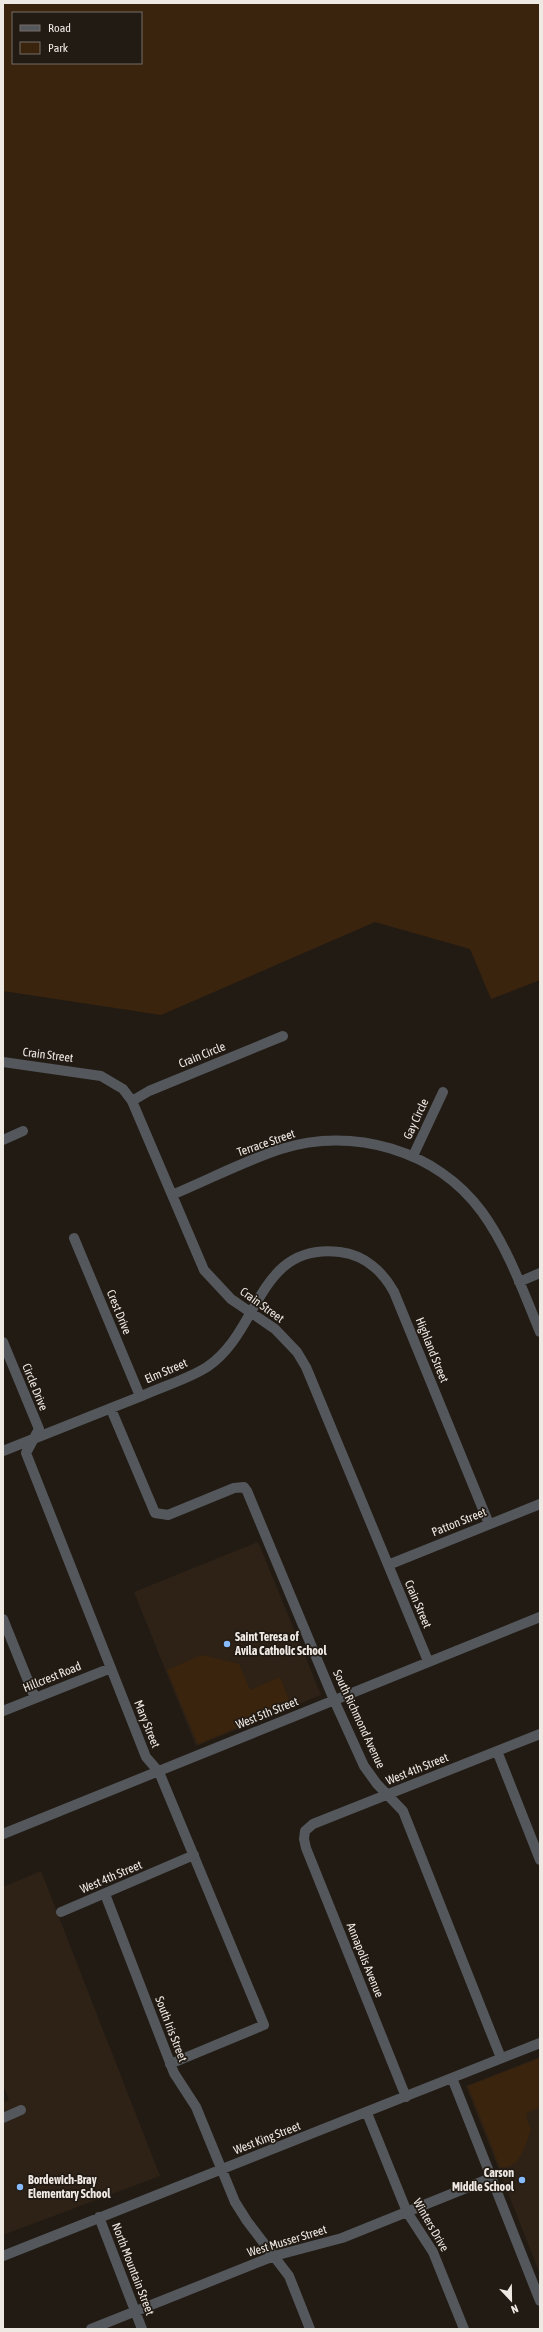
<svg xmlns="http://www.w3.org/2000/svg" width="543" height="2332" font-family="'Asap Condensed',sans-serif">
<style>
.built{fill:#2e2216}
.green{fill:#3b240d;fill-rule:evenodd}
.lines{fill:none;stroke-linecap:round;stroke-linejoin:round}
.minor{stroke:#54575b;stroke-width:10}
.poi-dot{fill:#87bbfc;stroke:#221b14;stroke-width:1.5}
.labels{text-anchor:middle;stroke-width:3.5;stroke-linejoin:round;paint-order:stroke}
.street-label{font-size:12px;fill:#efe9e4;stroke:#221b14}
.poi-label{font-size:12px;font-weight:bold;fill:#efe9e4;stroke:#221b14;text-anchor:start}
</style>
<rect width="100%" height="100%" fill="#221b14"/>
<path class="built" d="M258,1542L321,1695L196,1746L134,1592Z
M41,1871L160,2176L3,2235V2103L9,2100L3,2084V1887Z
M540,2057V2274L466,2086Z"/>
<path class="green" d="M3,3H540V980L491,999L470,949L375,922L161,1015L3,991ZM13,13H141V63H13Z
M202,1655L239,1664L250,1690L280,1677L291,1705L198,1744L167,1670Z
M540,2058V2103L538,2108L527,2113L526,2118L531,2129C526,2143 521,2170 500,2167L468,2086Z"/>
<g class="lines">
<path class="minor" d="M3,1062L101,1076L123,1089L132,1101L204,1270L231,1299L275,1329L297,1352L306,1367L428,1661
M132,1101L149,1091L283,1036
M3,1140L23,1131
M413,1156L443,1092
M172,1195C208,1180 244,1161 281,1149C352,1126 437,1150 482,1212C508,1248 523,1291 540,1332
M74,1238L140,1396
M519,1282L540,1273
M3,1342L39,1429L26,1453L146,1757L159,1772L264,2025L170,2064
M111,1409L155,1513L168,1515L234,1488L244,1487L247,1491L334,1700L364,1766L377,1784L403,1811L501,2058
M3,1451C50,1432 97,1414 144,1395C164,1386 188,1379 207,1367C261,1331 257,1242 340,1252C365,1255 383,1272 394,1292L489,1524
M388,1565L540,1504
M3,1619L35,1698
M3,1711L111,1668
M497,1751L540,1860
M3,1834L540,1617
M105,1894L174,2073L196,2107L235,2202L247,2221L289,2276L310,2329
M61,1912L194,1855
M452,2078L540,2301
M406,2097L306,1848L304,1839L305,1831L313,1824L540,1734
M367,2113L407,2212L433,2252L464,2329
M3,2118L21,2110
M99,2217L142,2329
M3,2256L540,2043
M91,2329L274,2256L342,2238L491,2178"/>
</g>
<g class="poi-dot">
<circle cx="227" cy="1644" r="4"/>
<circle cx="522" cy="2180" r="4"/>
<circle cx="20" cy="2187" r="4"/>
</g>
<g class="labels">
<g class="street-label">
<text transform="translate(48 1055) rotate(7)" y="4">Crain Street</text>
<text transform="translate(202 1055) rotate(-22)" y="4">Crain Circle</text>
<text transform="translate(416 1119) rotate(-65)" y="4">Gay Circle</text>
<text transform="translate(266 1143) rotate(-19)" y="4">Terrace Street</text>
<text transform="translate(262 1305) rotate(36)" y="4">Crain Street</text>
<text transform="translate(119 1312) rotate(68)" y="4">Crest Drive</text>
<text transform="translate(432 1350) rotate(68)" y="4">Highland Street</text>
<text transform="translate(166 1371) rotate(-23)" y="4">Elm Street</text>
<text transform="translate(35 1387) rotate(68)" y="4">Circle Drive</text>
<text transform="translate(459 1522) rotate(-22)" y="4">Patton Street</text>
<text transform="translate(418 1604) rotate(67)" y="4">Crain Street</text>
<text transform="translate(52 1677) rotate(-22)" y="4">Hillcrest Road</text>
<text transform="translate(267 1713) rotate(-22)" y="4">West 5th Street</text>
<text transform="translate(359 1719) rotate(65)" y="4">South Richmond Avenue</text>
<text transform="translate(147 1724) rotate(68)" y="4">Mary Street</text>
<text transform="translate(417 1769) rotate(-22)" y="4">West 4th Street</text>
<text transform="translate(111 1877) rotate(-23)" y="4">West 4th Street</text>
<text transform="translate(365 1960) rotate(68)" y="4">Annapolis Avenue</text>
<text transform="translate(171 2029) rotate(69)" y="4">South Iris Street</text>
<text transform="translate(267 2138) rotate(-21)" y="4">West King Street</text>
<text transform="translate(431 2225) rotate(60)" y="4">Winters Drive</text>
<text transform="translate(287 2241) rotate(-17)" y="4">West Musser Street</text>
<text transform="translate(133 2269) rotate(69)" y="4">North Mountain Street</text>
</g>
<g class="poi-label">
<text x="235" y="1641">Saint Teresa of<tspan x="235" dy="14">Avila Catholic School</tspan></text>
<text x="514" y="2177" text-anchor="end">Carson<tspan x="514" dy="14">Middle School</tspan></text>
<text x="28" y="2184">Bordewich-Bray<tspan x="28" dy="14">Elementary School</tspan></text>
</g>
</g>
<rect width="543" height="2332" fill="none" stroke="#efe9e4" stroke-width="8"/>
<rect x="12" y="12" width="130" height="52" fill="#221b14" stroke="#746d67"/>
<rect x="20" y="25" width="20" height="6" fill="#54575b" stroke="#746d67"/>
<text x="48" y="32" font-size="12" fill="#efe9e4">Road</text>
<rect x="20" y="42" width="20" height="12" fill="#3b240d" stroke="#746d67"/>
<text x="48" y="52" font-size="12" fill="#efe9e4">Park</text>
<g transform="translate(511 2300) rotate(158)" stroke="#221b14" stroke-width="3" paint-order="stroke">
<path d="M0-3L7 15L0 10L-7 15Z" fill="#efe9e4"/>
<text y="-6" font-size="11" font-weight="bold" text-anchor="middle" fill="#efe9e4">N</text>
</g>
</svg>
